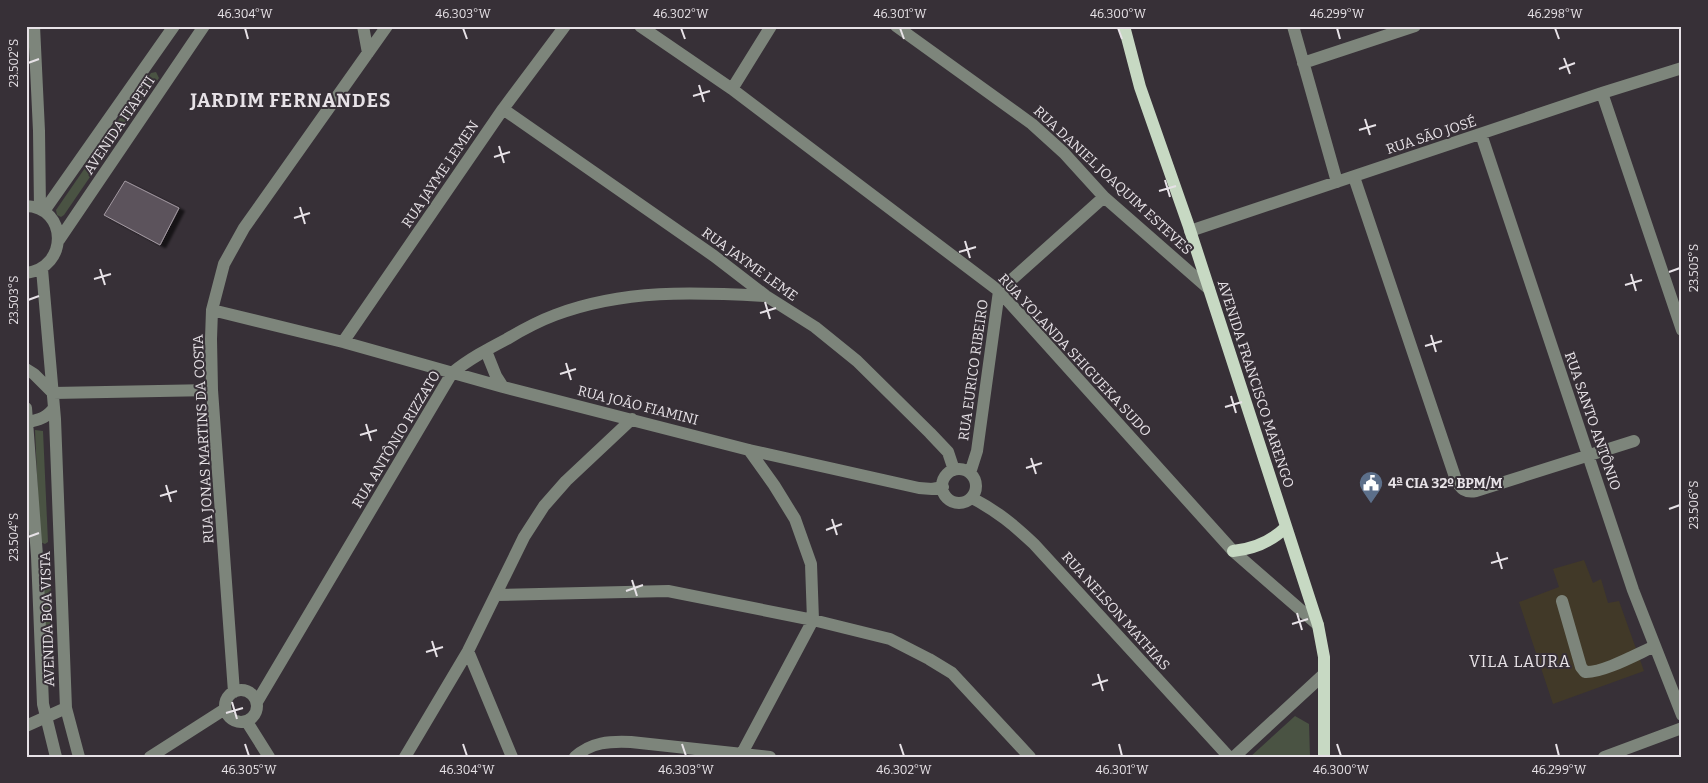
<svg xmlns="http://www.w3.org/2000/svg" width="1708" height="783" font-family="Bitter,serif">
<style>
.medical{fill:#413928}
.green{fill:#4a5343}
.building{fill:#5b535b;stroke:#a49aa3;filter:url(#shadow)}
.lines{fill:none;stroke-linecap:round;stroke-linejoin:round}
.minor{stroke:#7d857b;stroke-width:12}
.major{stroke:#c7d9c3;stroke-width:12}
.ticks{fill:none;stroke:#e7e2e7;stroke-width:2}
.labels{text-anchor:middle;stroke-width:4;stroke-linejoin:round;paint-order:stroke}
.street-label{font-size:14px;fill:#e7e2e7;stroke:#373037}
.poi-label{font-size:14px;font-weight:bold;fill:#e7e2e7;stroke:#373037;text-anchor:start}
.quarter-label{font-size:16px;letter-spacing:1px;fill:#e7e2e7;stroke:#373037}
.district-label{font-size:19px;font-weight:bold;letter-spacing:1px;fill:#e7e2e7;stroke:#373037}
.neatline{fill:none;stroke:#e7e2e7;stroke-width:2}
.ticks-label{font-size:12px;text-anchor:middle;fill:#e7e2e7}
</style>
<defs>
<filter id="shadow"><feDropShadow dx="5.5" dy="3" stdDeviation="1" flood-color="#0009"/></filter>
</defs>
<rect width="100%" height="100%" fill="#373037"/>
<path class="medical" d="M1584,560L1593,583L1601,579L1608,603L1619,601L1644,671L1553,704L1519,602L1559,587L1553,569Z"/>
<path class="green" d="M156,72L159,78L117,138L115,140L110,138L109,133L151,73Z
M98,149H103L105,155L64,215L61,217L57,215L56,210Z
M35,430L43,431L48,542L45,544L40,542Z
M45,565L50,569L54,677H47L43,569Z
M1295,716L1309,724L1310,757H1250Z"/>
<path class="building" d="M125,181L179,208L160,245L104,215Z"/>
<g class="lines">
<path class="minor" d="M34,26L39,131L40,209
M363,26L368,53
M640,26L732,89L999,291L1233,551L1318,625
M896,26L1032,124L1064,153L1104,197L1209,289
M1293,26L1337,182
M1303,63L1415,26
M732,89L771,26
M1602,93L1682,330
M503,109L714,256L766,296L815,327L857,361L930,433L948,452L954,470
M1481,134L1633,590L1682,715
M1354,177L1456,480C1461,489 1465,493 1476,491L1634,441
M26,206C68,207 69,268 26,273
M44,211L174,26
M1190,231L1602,93L1682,68
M59,240L204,26
M42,269L55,419L66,708L79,757
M212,310L343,342L503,387L749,450L919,488L932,489L943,487
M343,342L503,109L565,26
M486,351L496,376L503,387
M26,369L34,374L53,393
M53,393L212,390
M26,408L37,556L43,704L56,757
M26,423C39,419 44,420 54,408
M942 486a17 17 0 1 1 34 0a17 17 0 1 1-34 0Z
M970,473L977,451L999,291L1104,197
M972,498C997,511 1014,525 1034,544L1229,757
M496,595L668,591L813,620L890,639L929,659L952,673L1030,757
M1562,601L1581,667L1585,672C1603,673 1637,654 1655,646
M468,651L512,757
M225 706a16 16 0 1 1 32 0a16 16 0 1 1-32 0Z
M234,692L212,390L211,339L212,310L224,264L244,228L387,26
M257,702L452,373C469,359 488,349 507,339C522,330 539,321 555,315C624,289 694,292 766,296
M247,722L269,757
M26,726L66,708
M150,757L225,709
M405,757L468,651L524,537L544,506L566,481L632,419
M575,757C591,742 610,741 631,742L770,757
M740,757L813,620L811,564L795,519L774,485L749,450
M1234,757L1323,675
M1604,757L1682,728"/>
<path class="major" d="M1124,26L1140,87L1188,224L1318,625L1324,657V757
M1233,551C1254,549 1271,542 1286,527"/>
</g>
<path class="ticks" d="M245,28L248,39M463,28L467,39M681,28L685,39M900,28L904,39M1118,28L1122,39M1337,28L1340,39M1555,28L1559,39M1564,58L1570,74M28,63L39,59M1559,69L1575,63M699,85L704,102M693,96L710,91M1365,119L1370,135M1359,130L1376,125M499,146L504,163M494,157L510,152M1165,180L1170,197M1159,191L1176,186M300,207L305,224M294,218L310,213M965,241L970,258M959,252L976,247M100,269L105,285M1669,272L1680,268M1631,274L1636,291M94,279L111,274M1625,285L1642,280M28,300L39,296M765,302L770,319M760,313L776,308M1431,335L1436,352M1425,346L1442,341M566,363L571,380M560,374L576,369M1231,396L1236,413M1225,407L1242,402M366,424L371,441M360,435L377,430M1031,458L1036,474M1026,468L1042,463M166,485L171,502M160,496L177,491M1669,509L1680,505M832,519L837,535M826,530L842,524M28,537L39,533M1497,552L1502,569M1491,563L1508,558M632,580L637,596M626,591L643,585M1297,613L1302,630M1292,624L1308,619M432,641L437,657M426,652L443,647M1098,674L1103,691M1092,685L1108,680M232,702L237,719M226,713L243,708M245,744L249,756M463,744L467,756M682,744L686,756M900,744L904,756M1119,744L1122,756M1337,744L1341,756M1556,744L1559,756"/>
<defs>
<g id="civic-pin" transform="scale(1.25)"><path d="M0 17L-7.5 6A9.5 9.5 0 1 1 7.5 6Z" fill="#5c6f8a" stroke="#373037"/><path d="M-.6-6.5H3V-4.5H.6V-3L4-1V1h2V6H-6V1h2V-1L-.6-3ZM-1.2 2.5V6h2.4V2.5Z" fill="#fff"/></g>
</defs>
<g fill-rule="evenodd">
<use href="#civic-pin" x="1371" y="483"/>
</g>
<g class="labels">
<g class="street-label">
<text transform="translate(119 125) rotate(-56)" y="5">AVENIDA ITAPETI</text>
<text transform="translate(1431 135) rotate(-18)" y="5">RUA SÃO JOSÉ</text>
<text transform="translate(440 174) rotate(-56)" y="5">RUA JAYME LEMEN</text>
<text transform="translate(1113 180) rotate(43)" y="5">RUA DANIEL JOAQUIM ESTEVES</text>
<text transform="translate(750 264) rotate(36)" y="5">RUA JAYME LEME</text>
<text transform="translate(1075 355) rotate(47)" y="5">RUA YOLANDA SHIGUEKA SUDO</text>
<text transform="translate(973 370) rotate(-82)" y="5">RUA EURICO RIBEIRO</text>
<text transform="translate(1256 384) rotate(72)" y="5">AVENIDA FRANCISCO MARENGO</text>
<text transform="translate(638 405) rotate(14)" y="5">RUA JOÃO FIAMINI</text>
<text transform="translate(1593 421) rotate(71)" y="5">RUA SANTO ANTÔNIO</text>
<text transform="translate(203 439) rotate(-93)" y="5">RUA JONAS MARTINS DA COSTA</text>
<text transform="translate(396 439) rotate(-59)" y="5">RUA ANTÔNIO RIZZATO</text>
<text transform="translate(1116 611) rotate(48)" y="5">RUA NELSON MATHIAS</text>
<text transform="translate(47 619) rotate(-92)" y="5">AVENIDA BOA VISTA</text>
</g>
<g class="poi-label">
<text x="1388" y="488">4ª CIA 32º BPM/M</text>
</g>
<g class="quarter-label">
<text x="1520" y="667">VILA LAURA</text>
</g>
<g class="district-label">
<text x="291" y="107">JARDIM FERNANDES</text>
</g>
</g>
<rect width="1708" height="783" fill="none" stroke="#373037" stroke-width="55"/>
<rect x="28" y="28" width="1652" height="728" class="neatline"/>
<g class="ticks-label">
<text x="245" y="18">46.304°W</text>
<text x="463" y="18">46.303°W</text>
<text x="681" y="18">46.302°W</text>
<text x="900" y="18">46.301°W</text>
<text x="1118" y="18">46.300°W</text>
<text x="1337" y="18">46.299°W</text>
<text x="1555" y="18">46.298°W</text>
<text transform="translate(14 63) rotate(-90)" y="4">23.502°S</text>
<text transform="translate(1694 268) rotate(-90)" y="4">23.505°S</text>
<text transform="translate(14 300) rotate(-90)" y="4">23.503°S</text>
<text transform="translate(1694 505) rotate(-90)" y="4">23.506°S</text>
<text transform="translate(14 537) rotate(-90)" y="4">23.504°S</text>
<text x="249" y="774">46.305°W</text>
<text x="467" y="774">46.304°W</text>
<text x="686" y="774">46.303°W</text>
<text x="904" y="774">46.302°W</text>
<text x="1122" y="774">46.301°W</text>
<text x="1341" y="774">46.300°W</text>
<text x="1559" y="774">46.299°W</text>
</g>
</svg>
